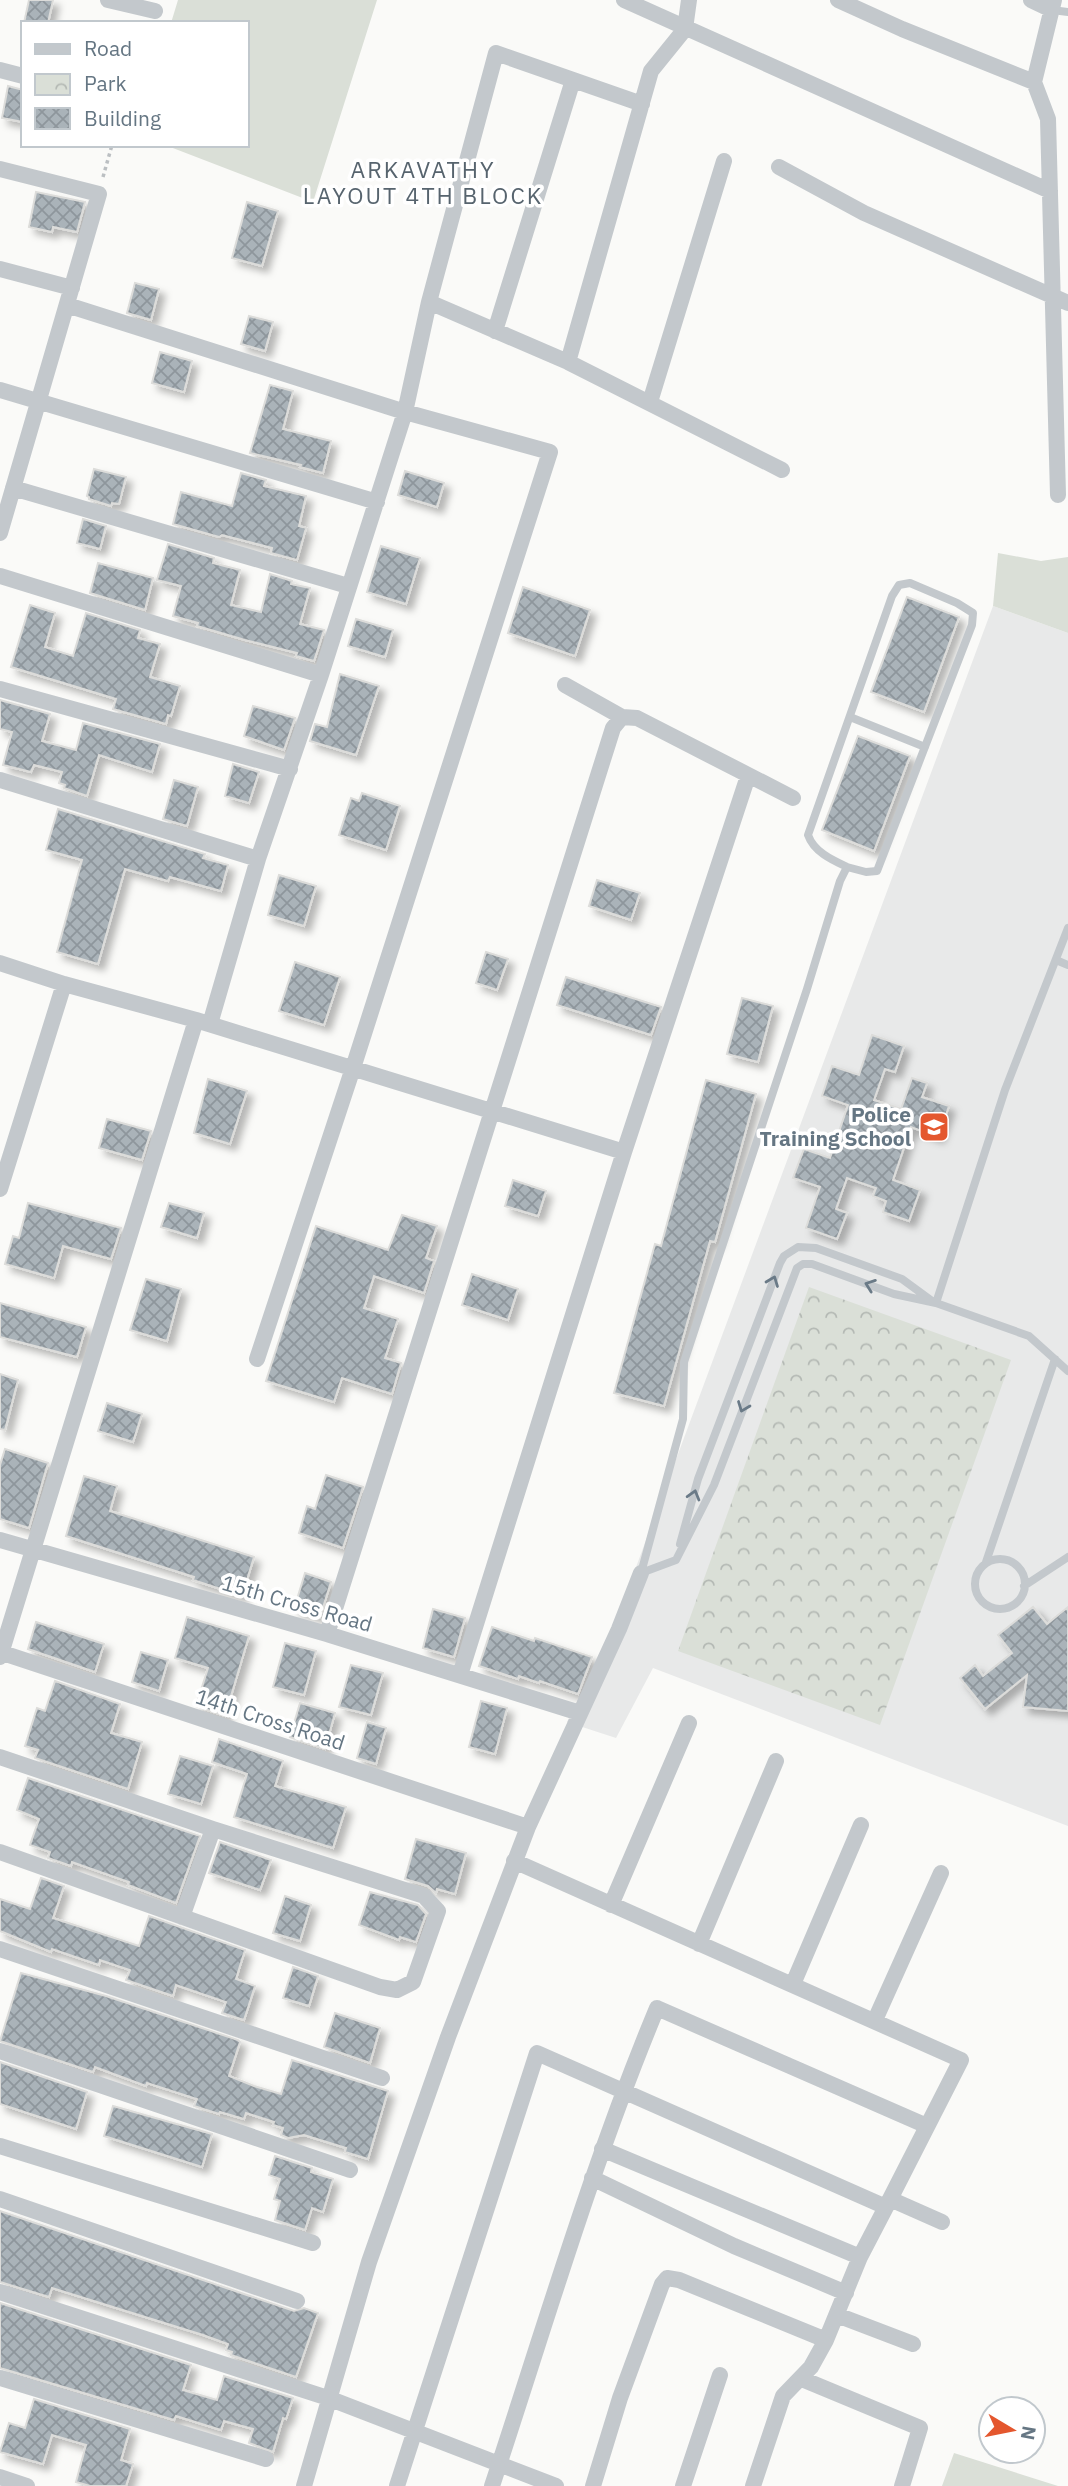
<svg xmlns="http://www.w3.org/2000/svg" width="1068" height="2486" font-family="'IBM Plex Sans',sans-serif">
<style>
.built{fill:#e8e9e9}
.grass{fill:#dadfd7}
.park{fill:url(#park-crowns)}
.building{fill:url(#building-cross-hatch);stroke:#dcdcda;stroke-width:2;filter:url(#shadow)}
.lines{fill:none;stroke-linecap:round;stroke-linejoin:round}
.path{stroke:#bbbfc2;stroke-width:3.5;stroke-dasharray:3.5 3.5;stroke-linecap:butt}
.lane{stroke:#c3c8cc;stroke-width:8}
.street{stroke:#c3c8cc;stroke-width:16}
.oneway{stroke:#6a7a87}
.labels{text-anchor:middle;stroke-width:7;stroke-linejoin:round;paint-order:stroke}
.poi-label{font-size:21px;font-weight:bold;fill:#657683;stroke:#fff;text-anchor:end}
.street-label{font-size:21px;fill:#657683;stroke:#fff}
.neighbourhood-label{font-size:23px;letter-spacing:2px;fill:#57646e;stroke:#fff}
</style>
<defs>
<pattern id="park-crowns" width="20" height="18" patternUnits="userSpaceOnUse" patternTransform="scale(1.75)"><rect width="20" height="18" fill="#dadfd7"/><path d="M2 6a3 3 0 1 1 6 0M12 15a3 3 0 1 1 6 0" fill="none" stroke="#b4b9b4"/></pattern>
<pattern id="building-cross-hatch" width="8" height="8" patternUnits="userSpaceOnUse" patternTransform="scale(1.75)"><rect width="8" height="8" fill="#aab3b9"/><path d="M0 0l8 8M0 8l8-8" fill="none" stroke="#8e969c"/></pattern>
<filter id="shadow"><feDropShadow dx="6" dy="6" stdDeviation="3.5" flood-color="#0004"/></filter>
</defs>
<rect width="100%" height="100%" fill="#fafaf8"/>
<path class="built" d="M993,606L1068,633V1826L653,1668L616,1738L567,1722L616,1621Z"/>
<path class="grass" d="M178,0H377L313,202L165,145H247V23H171Z
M998,553L1041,561L1068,557V633L993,606Z
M954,2453L1058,2486H942Z"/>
<path class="park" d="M809,1287L1011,1360L880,1725L678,1651Z"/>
<path class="building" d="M29,0H53L48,23H24Z
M8,86L23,90V122L2,118Z
M36,192L85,202L77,232L53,227L52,232L29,227Z
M247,202L278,211L262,266L232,258Z
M135,283L159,289L151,320L127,313Z
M249,316L273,322L265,351L241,344Z
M160,352L192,361L184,392L152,383Z
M270,385L293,391L283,429L331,441L323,473L300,467L301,465L250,453Z
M94,469L126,477L119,504L112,503L111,506L89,499V497L87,496Z
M405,471L444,483L437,507L398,495Z
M241,473L266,480L264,486L306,496L299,526L306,528L297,560L271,553L272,548L222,535L219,537L173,524L181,492L232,506Z
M83,519L106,526L100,549L77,543Z
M168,544L214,558L213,563L240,570L231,605L261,612L270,574L292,581L291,584L310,588L300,624L324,630L314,661L296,656L297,653L245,640L197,626L198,623L173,616L181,586L157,580Z
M381,546L420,558L406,604L367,592Z
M98,563L153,578L145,610L90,593Z
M523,587L590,610L575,656L508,633Z
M907,597L959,617L924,712L871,692Z
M30,605L55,613L45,647L73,656L86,613L140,630L138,638L160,644L150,677L180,686L171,716L168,715L166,724L113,709L116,699L11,667Z
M356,619L393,630L385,657L348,646Z
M340,674L379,686L356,755L310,741L315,724L327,727Z
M0,700L50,714L42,741L76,750L83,723L160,744L152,772L99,755L87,796L64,788L65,785L59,783L62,772L34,765L31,772L3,765L12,732L0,729Z
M253,706L295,718L284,750L244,736Z
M858,736L910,756L874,851L822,830Z
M233,764L259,772L249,803L225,796Z
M174,780L198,787L187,826L163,819Z
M362,793L400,806L386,850L339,835L351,798L359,801Z
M58,809L205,854L203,858L228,865L221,891L170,877L168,881L125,869L98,964L57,952L82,860L46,850Z
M279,875L316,886L304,926L268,915Z
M597,880L640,893L631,920L589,906Z
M486,952L508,959L497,990L476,983Z
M295,962L340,977L324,1025L279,1011Z
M566,977L661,1007L651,1035L557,1005Z
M742,998L773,1006L758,1062L727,1054Z
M872,1035L904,1046L895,1072L885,1069L874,1100L901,1109L912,1078L927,1083L922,1097L949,1106L938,1137L911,1127L893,1180L920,1190L909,1221L883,1212L886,1201L873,1196L876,1188L847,1178L836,1209L847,1213L837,1239L806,1228L820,1187L793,1178L804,1149L830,1158L848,1105L822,1096L832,1066L859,1075Z
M208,1079L247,1091L230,1144L194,1133Z
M706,1080L756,1094L715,1242L710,1241L664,1406L614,1393L655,1244L661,1246Z
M107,1119L151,1131L142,1160L99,1148Z
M513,1180L546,1191L538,1216L505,1206Z
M28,1203L121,1228L111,1259L63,1246L54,1278L5,1264L13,1236L19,1238Z
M169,1203L204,1213L197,1238L161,1227Z
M402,1215L437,1226L426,1258L434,1261L424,1293L374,1276L364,1308L398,1319L385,1358L401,1363L392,1394L342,1378L334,1402L266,1381L316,1226L388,1250Z
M472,1274L518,1289L508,1320L462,1305Z
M146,1279L181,1289L167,1341L130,1330Z
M0,1303L86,1327L77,1357L0,1337Z
M0,1374L18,1380L5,1430L0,1429Z
M107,1403L142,1414L133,1442L98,1431Z
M5,1449L48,1463L29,1528L0,1519V1465Z
M326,1475L363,1487L343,1548L299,1533L307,1506L315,1509Z
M84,1476L117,1486L110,1511L254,1557L242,1596L193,1580L194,1577L66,1536Z
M305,1573L331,1582L320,1617L294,1609Z
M1033,1607L1047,1624L1068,1607V1711L1023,1707L1027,1675L985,1709L960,1678L975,1665L983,1676L1012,1653L998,1635Z
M433,1609L465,1618L454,1657L423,1648Z
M187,1617L249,1636L225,1716L196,1706L208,1668L175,1658Z
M36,1622L104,1644L95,1672L28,1649Z
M492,1627L534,1641L535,1638L592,1657L578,1694L540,1681L539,1683L519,1676L518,1679L479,1666Z
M285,1643L316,1651L304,1695L273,1687Z
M141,1652L168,1660L159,1691L132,1682Z
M351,1665L383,1673L371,1715L339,1707Z
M55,1681L120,1704L111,1733L142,1742L128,1789L35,1758L38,1750L25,1746L37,1708L45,1711Z
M481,1701L507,1708L495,1754L469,1747Z
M300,1703L335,1713L325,1749L290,1737Z
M367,1722L386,1728L376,1764L357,1758Z
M219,1739L283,1761L275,1786L346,1807L333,1848L234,1817L247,1774L212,1762Z
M180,1756L213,1766L201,1804L168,1794Z
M28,1778L200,1836L176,1903L128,1885L129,1882L72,1862L71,1866L48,1858L50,1852L30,1845L39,1819L17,1810Z
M416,1839L466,1853L455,1894L437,1889L436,1893L428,1886L405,1879Z
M220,1842L271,1860L260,1890L209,1873Z
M41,1878L64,1886L53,1918L139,1946L149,1916L245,1950L236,1979L255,1986L244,2020L222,2013L226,2002L176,1985L173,1996L126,1980L130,1970L100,1960L99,1965L52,1949L51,1952L0,1931V1899L30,1909Z
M370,1892L418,1905L426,1914L416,1942L400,1937L399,1940L359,1925Z
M285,1896L311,1905L300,1941L273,1933Z
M293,1967L318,1976L309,2006L283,1998Z
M21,1973L106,1996L238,2040L240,2042L229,2076L254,2086L281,2094L292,2060L388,2091L368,2159L345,2152L346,2148L304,2135L288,2138L281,2135L283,2128L273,2125L274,2122L246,2113L244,2119L220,2112L219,2114L194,2106L197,2099L147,2083L146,2086L95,2067L93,2072L0,2041Z
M335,2013L380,2028L370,2063L324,2047Z
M0,2062L87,2092L76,2129L0,2104Z
M113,2106L212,2134L202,2167L104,2136Z
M275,2156L312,2168L311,2172L333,2179L323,2212L312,2208L305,2230L275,2220L280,2201L274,2199L280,2179L269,2175Z
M0,2211L294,2311L304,2308L318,2313L296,2377L231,2355L232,2352L226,2350L228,2344L203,2335L52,2288L49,2297L0,2282Z
M0,2303L191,2365L183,2390L217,2400L224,2376L293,2398L286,2419L283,2418L273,2452L249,2443L253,2429L224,2421L221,2430L176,2416L174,2420L0,2368Z
M34,2399L130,2429L121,2460L133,2464L126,2486H90L76,2482L86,2445L52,2435L43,2464L0,2452L9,2423L25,2428Z"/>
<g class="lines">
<path class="path" d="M103,177L112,145"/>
<path class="lane" d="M1052,10L1068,12
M850,717L925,747
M1068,928L1005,1090L936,1303L1029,1336L1068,1371
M1056,960L1068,965
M680,1544L698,1479L780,1263L784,1256L798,1247L816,1248L902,1279L932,1301
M975 1584a25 25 0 1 1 50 0a25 25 0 1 1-50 0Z
M986,1562L1055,1359
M641,1573L683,1419L684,1362L807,989L840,881L847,867L866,872L877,871L972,625L973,613L957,603L910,583L899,585L892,596L808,835C814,852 832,860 847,867
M641,1573L676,1560L714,1485L797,1268L803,1264H812L894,1294L936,1303
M1024,1586L1068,1557"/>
<path class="street" d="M108,0L155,11
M624,0L1050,191
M838,0L902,29L1034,82
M1031,0L1052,10
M1054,0L1034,82L1048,119L1058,495
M0,70L23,76
M779,167L864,213L1068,303
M0,169L99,194L0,533
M0,269L72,288
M429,302L496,53L642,104
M67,305L405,412L550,452L353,1068L257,1359
M495,331L573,80
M568,362L651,71L685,29L689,0
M0,390L377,502
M650,402L724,161
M13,488L348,586
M0,576L321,675
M565,685L622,717
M0,689L290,769
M0,780L258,859L210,1024
M258,859L321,675L405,412L429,302L568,362L782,470
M0,963L64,984L196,1020L624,1152
M0,1189L64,984
M0,1540L327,1634L580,1713
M327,1634L613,728L622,717L637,718L793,798
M0,1652L528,1827
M0,1657L196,1020
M460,1675L624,1152L748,776
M0,1757L213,1829L424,1896L438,1911L413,1982L397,1990L380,1987L0,1852
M611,1905L689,1723
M182,1917L213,1829
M699,1944L776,1761
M0,1949L382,2078
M793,1984L861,1825
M875,2020L941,1873
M0,2051L350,2170
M0,2146L313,2243
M602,2149L860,2257
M592,2178L734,2246L846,2293
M0,2199L297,2301
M890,2199L942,2222
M0,2292L328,2398L556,2486
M837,2315L913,2344
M0,2378L266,2459
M802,2379L920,2428L902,2486
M0,2477L27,2486
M304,2486L369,2262L448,2037L528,1827L619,1629L641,1573
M397,2486L537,2053L886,2207L961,2060L514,1861
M492,2486C545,2326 592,2164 657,2008L927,2126
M593,2486L620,2398L662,2284L667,2278L679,2280L826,2340
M683,2486L720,2375
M753,2486L783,2396L811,2367L826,2340L860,2257L886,2207"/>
</g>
<defs><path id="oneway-chevron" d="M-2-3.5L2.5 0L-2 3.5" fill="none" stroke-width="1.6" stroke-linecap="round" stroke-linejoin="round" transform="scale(1.75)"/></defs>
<g class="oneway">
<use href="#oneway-chevron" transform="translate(773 1281) rotate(-69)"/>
<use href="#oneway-chevron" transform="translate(870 1285) rotate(-160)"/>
<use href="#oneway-chevron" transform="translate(743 1407) rotate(111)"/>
<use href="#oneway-chevron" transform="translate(694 1495) rotate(-74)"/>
</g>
<defs>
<g id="university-square" transform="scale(1.575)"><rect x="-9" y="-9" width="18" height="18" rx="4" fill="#e4572e" stroke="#fff"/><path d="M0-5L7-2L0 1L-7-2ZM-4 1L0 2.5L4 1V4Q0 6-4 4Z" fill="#fff"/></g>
</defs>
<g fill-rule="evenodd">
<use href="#university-square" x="934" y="1127"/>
</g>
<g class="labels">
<g class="poi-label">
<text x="911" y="1122">Police<tspan x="911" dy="24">Training School</tspan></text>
</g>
<g class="street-label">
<text transform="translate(297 1604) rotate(16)" y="7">15th Cross Road</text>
<text transform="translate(270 1720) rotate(18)" y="7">14th Cross Road</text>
</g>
<g class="neighbourhood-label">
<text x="423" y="178">ARKAVATHY<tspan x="423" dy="26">LAYOUT 4TH BLOCK</tspan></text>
</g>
</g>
<rect x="21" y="21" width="228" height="126" fill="#ffffff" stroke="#c1c8cd" stroke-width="2"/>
<rect x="35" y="44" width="35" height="10" fill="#c3c8cc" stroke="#c1c8cd" stroke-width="2"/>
<text x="84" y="56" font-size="21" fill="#657683">Road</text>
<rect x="35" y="74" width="35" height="21" fill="url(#park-crowns)" stroke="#c1c8cd" stroke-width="2"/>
<text x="84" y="91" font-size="21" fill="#657683">Park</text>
<rect x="35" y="108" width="35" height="21" fill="url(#building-cross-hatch)" stroke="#c1c8cd" stroke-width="2"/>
<text x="84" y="126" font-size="21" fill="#657683">Building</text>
<g transform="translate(1012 2430) rotate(100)"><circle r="33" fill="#ffffff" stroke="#c1c8cd" stroke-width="2"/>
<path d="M0-5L12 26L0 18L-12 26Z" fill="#e4572e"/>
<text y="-10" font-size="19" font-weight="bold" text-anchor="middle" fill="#657683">N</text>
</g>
</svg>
